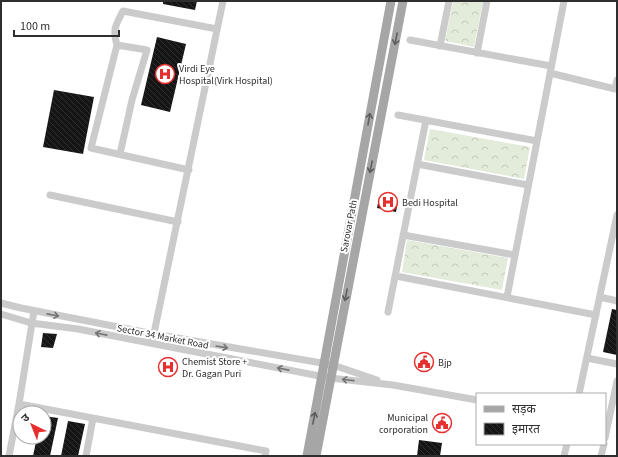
<svg xmlns="http://www.w3.org/2000/svg" width="618" height="457" font-family="'Source Sans 3','Noto Sans Devanagari',sans-serif">
<style>
.forest{fill:url(#forest-crowns)}
.building{fill:url(#building-back-hatch)}
.lines{fill:none;stroke-linecap:round;stroke-linejoin:round}
.minor{stroke:#cbcbcb;stroke-width:7}
.major{stroke:#a6a6a6;stroke-width:9}
.oneway{stroke:#5e5e5e}
.oneway2{stroke:#757575}
.labels{text-anchor:middle;stroke-width:4;stroke-linejoin:round;paint-order:stroke}
.poi-label{font-size:10px;fill:#2e2e2e;stroke:#fff;text-anchor:start}
.street-label{font-size:10px;fill:#2e2e2e;stroke:#fff}
</style>
<defs>
<pattern id="forest-crowns" width="20" height="18" patternUnits="userSpaceOnUse"><rect width="20" height="18" fill="#e3ebdb"/><path d="M2 6a3 3 0 1 1 6 0M12 15a3 3 0 1 1 6 0" fill="none" stroke="#c3cabc"/></pattern>
<pattern id="building-back-hatch" width="6" height="6" patternUnits="userSpaceOnUse"><rect width="6" height="6" fill="#151515"/><path d="M-1 5l2 2M0 0l6 6M5-1l2 2" fill="none" stroke="#2f2f2f"/></pattern>
</defs>
<rect width="100%" height="100%" fill="#fff"/>
<path class="forest" d="M453,1H483L474,47L445,41Z
M430,129L530,147L524,179L424,160Z
M407,240L508,258L502,290L402,272Z"/>
<path class="building" d="M163,1H197L195,10L163,4Z
M157,37L186,44L170,112L141,105Z
M54,90L94,97L83,154L43,147Z
M379,198L398,201L396,212L377,208Z
M612,309L617,310V355L603,352Z
M43,333L57,334L53,348L41,347Z
M44,416L58,418L50,456H33L37,437H44Z
M68,421L85,424L78,456H61Z
M419,440L442,443L440,456H417Z"/>
<g class="lines">
<path class="minor" d="M410,40L551,66
M117,45C112,30 116,24 123,11L217,29
M440,46L449,1
M477,53L487,1
M550,73L615,89L617,80
M398,115L537,141
M120,154L132,100L147,50L117,45L91,148L189,170
M417,164L528,185
M50,195L178,222
M403,235L515,255
M396,276L596,315
M507,297L564,1
M600,297L617,301
M1,303L21,308L154,334L333,365L377,380
M388,312L426,120
M1,314L31,323L78,329L330,378L393,385L477,400
M153,338L223,1
M587,358L617,364
M579,394L617,215
M19,404L266,451L265,456
M605,438L617,381
M9,456L19,404L34,311
M86,456L93,418
M564,456L567,444
M601,456L604,444"/>
<path class="major" d="M307,456L391,1
M316,456L403,1"/>
</g>
<defs><path id="oneway-shaft" d="M-6 0H5M1.5-3L5.5 0L1.5 3" fill="none" stroke-width="1.6" stroke-linecap="round" stroke-linejoin="round"/></defs>
<g class="oneway">
<use href="#oneway-shaft" transform="translate(396 39) rotate(101)"/>
<use href="#oneway-shaft" transform="translate(369 119) rotate(-80)"/>
<use href="#oneway-shaft" transform="translate(371 167) rotate(101)"/>
<use href="#oneway-shaft" transform="translate(346 295) rotate(101)"/>
<use href="#oneway-shaft" transform="translate(314 418) rotate(-79)"/>
</g>
<g class="oneway2">
<use href="#oneway-shaft" transform="translate(53 315) rotate(11)"/>
<use href="#oneway-shaft" transform="translate(101 334) rotate(-169)"/>
<use href="#oneway-shaft" transform="translate(222 347) rotate(10)"/>
<use href="#oneway-shaft" transform="translate(283 369) rotate(-169)"/>
<use href="#oneway-shaft" transform="translate(348 380) rotate(-174)"/>
</g>
<defs>
<g id="hospital-ring" transform="scale(1)"><circle r="9.5" fill="#fff" stroke="#e5302f" stroke-width="1.5"/><path d="M-5-5h3v3.5h4V-5h3V5h-3V1.5h-4V5h-3Z" fill="#e5302f"/></g>
<g id="civic-ring" transform="scale(1)"><circle r="9.5" fill="#fff" stroke="#e5302f" stroke-width="1.5"/><path d="M-.6-6.5H3V-4.5H.6V-3L4-1V1h2V6H-6V1h2V-1L-.6-3ZM-1.2 2.5V6h2.4V2.5Z" fill="#e5302f"/></g>
</defs>
<g fill-rule="evenodd">
<use href="#hospital-ring" x="165" y="74"/>
<use href="#hospital-ring" x="388" y="202"/>
<use href="#civic-ring" x="424" y="362"/>
<use href="#hospital-ring" x="168" y="367"/>
<use href="#civic-ring" x="442" y="423"/>
</g>
<g class="labels">
<g class="poi-label">
<text x="179" y="72">Virdi Eye<tspan x="179" dy="12">Hospital(Virk Hospital)</tspan></text>
<text x="402" y="206">Bedi Hospital</text>
<text x="182" y="365">Chemist Store +<tspan x="182" dy="12">Dr. Gagan Puri</tspan></text>
<text x="438" y="366">Bjp</text>
<text x="428" y="421" text-anchor="end">Municipal<tspan x="428" dy="12">corporation</tspan></text>
</g>
<g class="street-label">
<text transform="translate(348 226) rotate(-79)" y="4">Sarovar Path</text>
<text transform="translate(163 336) rotate(11)" y="4">Sector 34 Market Road</text>
</g>
</g>
<rect width="618" height="457" fill="none" stroke="#2e2e2e" stroke-width="4"/>
<rect x="476" y="393" width="130" height="52" fill="#ffffff" stroke="#ababab"/>
<rect x="484" y="406" width="20" height="6" fill="#a6a6a6" stroke="#ababab"/>
<text x="512" y="413" font-size="12" fill="#2e2e2e">सड़क</text>
<rect x="484" y="423" width="20" height="12" fill="url(#building-back-hatch)" stroke="#ababab"/>
<text x="512" y="433" font-size="12" fill="#2e2e2e">इमारत</text>
<g transform="translate(32 425) rotate(317)"><circle r="19" fill="#ffffff" stroke="#ababab"/>
<path d="M0-3L7 15L0 10L-7 15Z" fill="#e5302f"/>
<text y="-6" font-size="11" font-weight="bold" text-anchor="middle" fill="#2e2e2e">उ</text>
</g>
<path d="M14 30v6h105v-6" fill="none" stroke="#2e2e2e" stroke-width="2"/>
<text x="20" y="30" font-size="12" fill="#2e2e2e" stroke="#ffffff" stroke-width="3" paint-order="stroke">100 m</text>
</svg>
